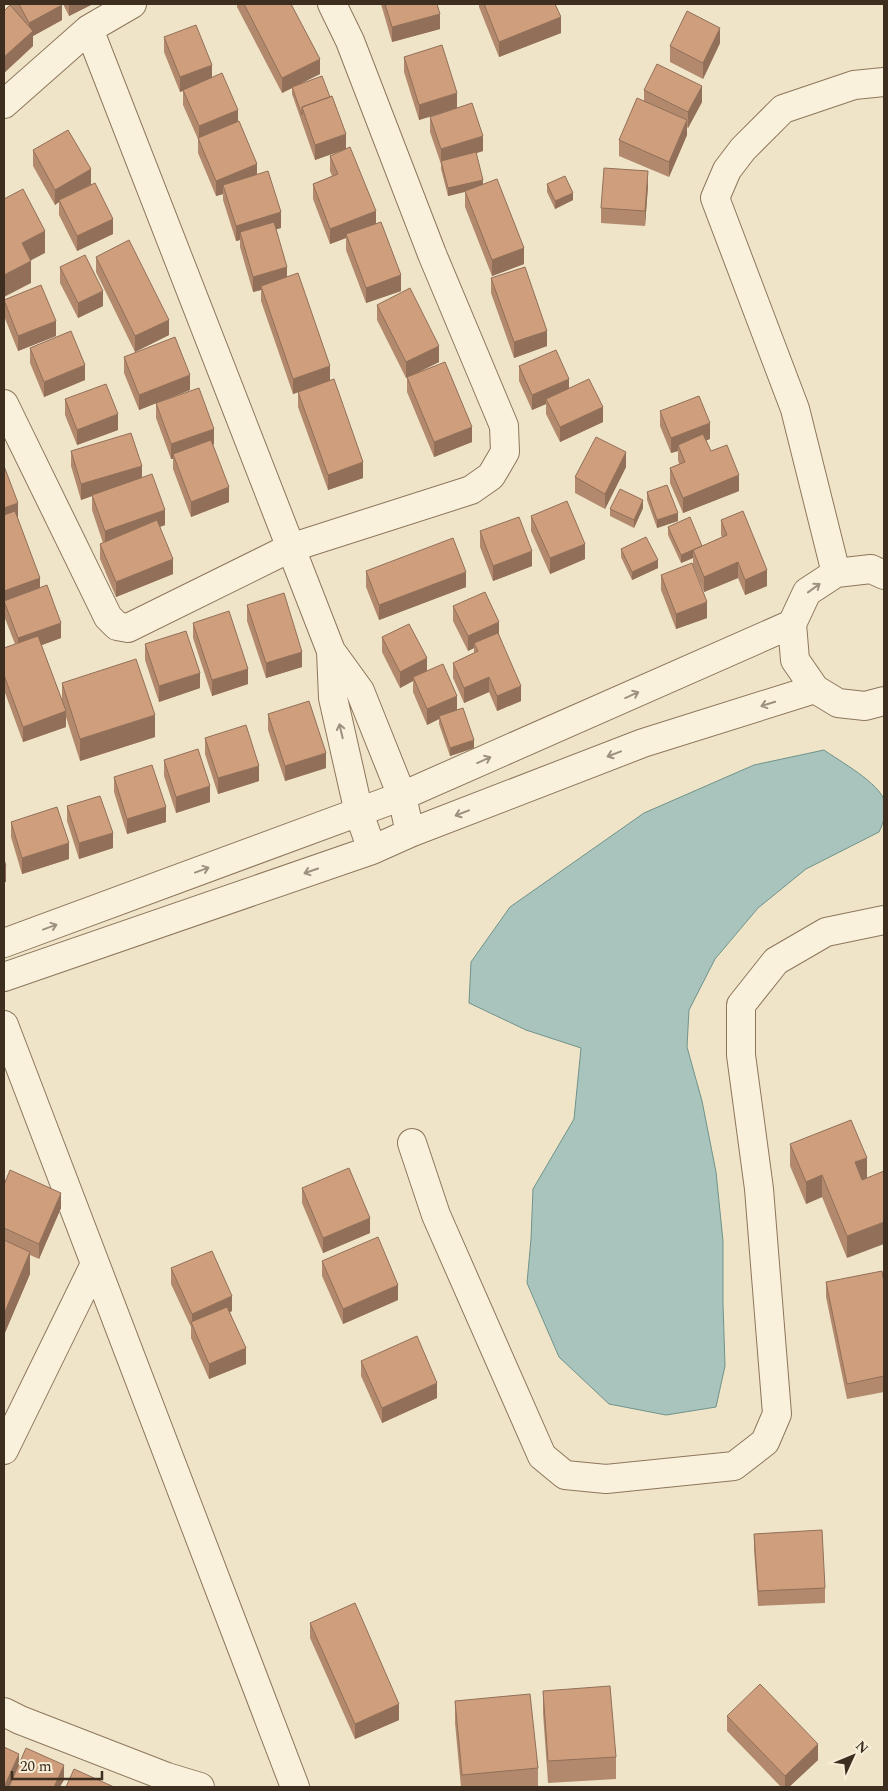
<svg xmlns="http://www.w3.org/2000/svg" width="888" height="1791" font-family="Spectral,serif">
<style>
.water{fill:#a9c4bc;stroke:#6f938a}
.lines{fill:none;stroke-linecap:round;stroke-linejoin:round}
.minor-casing{stroke:#8d765c;stroke-width:30}
.minor{stroke:#faf1dc;stroke-width:28}
.wall{fill:#b2896c}
.shaded-wall{fill:#916f58}
.building{fill:#cf9f7d;stroke:#916f58}
.oneway{stroke:#9c907e}
</style>
<rect width="100%" height="100%" fill="#f0e4c8"/>
<path class="water" d="M824,750C838,760 881,784 884,801C887,811 884,822 879,832L806,869L758,908L715,959L689,1010L687,1047L702,1101L716,1172L723,1241V1304L725,1366L716,1407L666,1415L609,1404L559,1357L527,1283L531,1239L533,1189L574,1119L581,1048L526,1030L469,1003L471,962L510,907L644,813L754,765Z"/>
<g class="lines">
<g class="minor-casing">
<path id="minor" d="M89,29L331,651L360,691L402,796L410,833
M4,104L89,29L132,4
M4,404L108,617L117,626L128,628L290,548L471,490L491,476L505,452L504,426L432,254L350,41L332,4
M836,573L795,409L715,198L727,170L743,149L783,109L854,85L884,82
M884,575L871,569L836,573L807,592L792,624L795,660L815,689L838,703L865,706L884,701
M331,651L333,698L359,813L372,850
M4,943L402,796L792,624
M4,977L372,850L410,833L643,743L815,689
M4,1025L295,1787
M412,1143L436,1215L542,1456L565,1475L606,1479L734,1466L765,1442L777,1414L759,1189L741,1055V1005L776,961L826,932L884,920
M4,1450L95,1264
M4,1712L20,1720L167,1777L200,1787"/>
</g>
<use href="#minor" class="minor"/>
</g>
<path class="wall" d="M10,4H61L62,20L33,36V46L4,73V11L13,9Z
M63,4H93L69,16Z
M237,4H291L320,74L301,83L346,149L376,223L401,291L366,303L346,250V238L330,244L313,199V184L332,176L330,171V156L343,150L315,160L292,94V88L282,93L237,7Z
M381,4H437L440,29L392,42Z
M479,4H555L561,33L499,57L479,7Z
M164,37L212,77L238,121L257,174L281,228L276,229L287,277L330,381L363,478L328,490L298,407V392L293,394L261,301V290L253,292L240,247V240L236,241L223,200V194L216,196L198,153V139L183,105V91L180,92L164,52Z
M720,43L703,79L670,62V46Z
M404,57L457,108L419,120L404,72Z
M644,90L702,102L688,128L687,127V135L669,177L619,156V140L644,101Z
M430,117L483,151L476,153L483,185L524,264L492,276L465,207V192L448,196L441,169V164L430,132Z
M33,150L91,184L113,234L77,251L59,215V202L55,205L33,166Z
M547,184L573,200L555,209L547,192Z
M648,186L645,226L601,223V208Z
M96,257L169,335L135,352L96,272Z
M60,267L103,306L78,318L60,283Z
M491,278L547,346L514,358L491,293Z
M4,300L56,336L18,351L4,316Z
M377,305L439,362L413,375L472,442L434,457L407,392V377L406,378L377,320Z
M30,348L85,380L44,397L30,363Z
M124,357L190,390L159,402L214,444L213,445L229,502L191,517L173,469V459H171L156,418V403L139,410L124,373Z
M519,366L569,388L603,422L560,442L546,414V404L532,410L519,381Z
M65,399L118,430L77,445L65,415Z
M660,411L710,439L706,440L711,451L739,491L683,513L670,483V468L679,464L678,460V451L671,453L660,426Z
M71,451L142,478L165,525L160,527L173,574L116,597L100,559V544L103,543L92,510V496L81,500L71,466Z
M4,466L18,519L40,588L61,638L41,645L62,701V683L155,737L80,761L66,717V727L23,742L4,690V648L15,644L4,616Z
M626,467L605,509L575,493V477Z
M647,492L678,521L657,528L647,500Z
M643,508L634,528L610,516V509Z
M531,516L585,559L550,574L531,531Z
M721,520L767,586L745,595L738,578L704,592L693,565V558L681,563L668,535V527L702,546L722,537L721,535Z
M480,531L532,566L493,581L480,547Z
M621,549L658,568L632,580L621,557Z
M366,571L466,587L379,620L366,587Z
M661,575L707,618L676,629L661,590Z
M247,605L302,667L266,678L247,621Z
M453,606L499,634L521,701L497,711L489,692L464,703L453,678V663L474,653V648L468,651L453,621Z
M193,623L248,684L212,696L193,638Z
M382,637L427,671L457,710L474,748L450,756L439,724V719L427,725L413,692V681L400,688L382,652Z
M145,644L200,688L159,702L145,660Z
M268,714L326,768L285,781L268,730Z
M205,738L259,781L218,794L205,754Z
M164,760L210,802L176,813L164,776Z
M114,777L166,822L127,834L114,792Z
M67,806L113,848L79,859L67,821Z
M11,822L69,859L22,874L11,837Z
M790,1144L867,1178L847,1258L822,1197L806,1204L790,1166Z
M4,1185L61,1208L39,1259L30,1255V1274L4,1335Z
M302,1188L370,1233L323,1253L302,1203Z
M322,1261L398,1300L343,1324L322,1276Z
M171,1268L232,1311L230,1312L246,1364L209,1379L191,1338V1327L171,1284Z
M826,1282L884,1283V1392L847,1399L826,1297Z
M361,1361L437,1398L382,1423L361,1376Z
M754,1534L825,1588V1603L758,1606L754,1549Z
M310,1623L399,1720L355,1739L310,1638Z
M543,1691L616,1757V1779L548,1783L543,1713Z
M455,1701L538,1768V1787H461L455,1723Z
M727,1716L818,1760L789,1787H781L727,1731Z"/>
<path class="shaded-wall" d="M69,4H93L69,16Z
M62,5V20L33,36V46L4,73V57L29,34V23Z
M440,14V29L392,42V27Z
M561,17V33L499,57V42Z
M720,28V43L703,79V63Z
M320,59V74L282,93V78Z
M212,65V80L180,92V77Z
M702,86V102L688,128V112Z
M457,93V108L419,120V105Z
M238,110V125L199,141V126Z
M687,120V135L669,177V162Z
M346,134V149L315,160V145Z
M483,136V151L442,164L441,161V149Z
M257,164V179L223,185V194L216,196V181Z
M91,169V184L59,200V202L55,205V190Z
M648,171V186L645,226V211Z
M483,180V187L448,196V188Z
M573,193V200L555,209V201Z
M376,211V227L346,234V238L330,244V229Z
M281,212V228L242,239L240,232V240L236,241V226Z
M113,219V234L77,251V236Z
M45,231V253L22,265V243Z
M524,248V264L492,276V260Z
M31,261V283L4,297V275Z
M287,267V283L261,286V290L253,292V277Z
M401,275V291L366,303V288Z
M103,291V306L78,318V303Z
M169,320V335L135,352V336Z
M56,321V336L18,351V336Z
M547,331V346L514,358V342Z
M439,346V362L406,378V362Z
M85,365V380L44,397V382Z
M330,366V381L293,394V379Z
M190,375V390L139,410V395Z
M569,379V394L546,399V404L532,410V395Z
M603,407V422L560,442V427Z
M118,414V430L77,445V430Z
M710,423V439L680,450L678,445V451L671,453V438Z
M472,427V442L434,457V442Z
M214,429V444L175,458L173,454V459H171V444Z
M626,452V467L605,509V494Z
M363,462V478L328,490V475Z
M142,466V481L92,495V496L81,500V484Z
M739,475V491L683,513V498Z
M229,487V502L191,517V502Z
M643,500V508L634,528V520Z
M18,503V519L4,524V508Z
M165,510V525L105,546V531Z
M678,513V521L657,528V520Z
M585,544V559L550,574V558Z
M693,550V558L681,563V555Z
M532,551V566L493,581V566Z
M173,559V574L116,597V582Z
M658,560V568L632,580V572Z
M738,562V578L704,592V577Z
M767,570V586L745,595V580Z
M466,572V587L379,620V605Z
M40,578V600L4,601V612V591Z
M707,602V618L676,629V614Z
M499,622V638L474,643V648L468,651V636Z
M61,623V638L18,654V638Z
M302,652V667L266,678V663Z
M427,658V674L413,677V681L400,688V672Z
M248,669V684L212,696V680Z
M200,673V688L159,702V686Z
M489,677V692L464,703V688Z
M521,686V701L497,711V696Z
M457,696V711L439,716V719L427,725V709Z
M66,711V727L23,742V727Z
M155,715V737L80,761V739Z
M474,740V748L450,756V748Z
M326,753V768L285,781V766Z
M259,766V781L218,794V778Z
M210,786V802L176,813V797Z
M166,807V822L127,834V819Z
M113,833V848L79,859V843Z
M69,843V859L22,874V858Z
M6,866V882H4V867Z
M867,1158V1180L855,1184V1162Z
M822,1175V1197L806,1204V1182Z
M61,1193V1208L39,1259V1244Z
M370,1218V1233L323,1253V1238Z
M884,1222V1244L847,1258V1236Z
M30,1252V1274L4,1335V1314Z
M398,1285V1300L343,1324V1309Z
M232,1296V1311L193,1328L192,1324V1314Z
M246,1348V1364L209,1379V1364Z
M437,1383V1398L382,1423V1408Z
M399,1704V1720L355,1739V1724Z
M818,1744V1760L789,1787H785V1776Z
M19,1754V1769L11,1787H4Z
M64,1765V1780L60,1787H54Z"/>
<path class="building" d="M19,4H61L62,5L29,23Z
M244,4H291L320,59L282,78Z
M385,4H437L440,14L392,27Z
M484,4H555L561,17L499,42Z
M10,5L33,31L4,57V11Z
M687,11L720,28L703,63L670,46Z
M196,25L212,65L180,77L164,37Z
M442,45L457,93L419,105L404,57Z
M657,64L702,86L688,112L644,90Z
M222,73L238,110L199,126L183,90Z
M322,76L330,97L302,107V115L292,87Z
M332,96L346,134L315,145L302,107Z
M637,98L687,120L669,162L619,140Z
M472,103L483,136L441,149L430,117Z
M239,121L257,164L216,181L198,138Z
M68,130L91,169L55,190L33,150Z
M350,147L376,211L330,229L313,184L338,174L330,156Z
M476,152L483,180L448,188L441,161Z
M604,168L648,171L645,211L601,208Z
M268,171L281,212L236,226L223,185Z
M565,176L573,193L555,201L547,184Z
M497,179L524,248L492,260L465,191Z
M95,183L113,219L77,236L59,200Z
M23,189L45,231L22,243L31,261L4,275V199Z
M274,222L287,267L253,277L240,232Z
M381,222L401,275L366,288L346,234Z
M129,240L169,320L135,336L96,257Z
M85,255L103,291L78,303L60,267Z
M525,267L547,331L514,342L491,278Z
M298,273L330,366L293,379L261,286Z
M41,285L56,321L18,336L4,300Z
M410,288L439,346L406,362L377,305Z
M71,331L85,365L44,382L30,348Z
M175,337L190,375L139,395L124,357Z
M556,350L569,379L532,395L519,366Z
M445,362L472,427L434,442L407,377Z
M334,379L363,462L328,475L298,392Z
M589,379L603,407L560,427L546,399Z
M106,384L118,414L77,430L65,399Z
M199,388L214,429L171,444L156,403Z
M699,396L710,423L671,438L660,411Z
M131,433L142,466L81,484L71,451Z
M703,434L711,451L727,445L739,475L683,498L670,468L685,462L678,445Z
M596,437L626,452L605,494L575,477Z
M211,440L229,487L191,502L173,454Z
M4,466L18,503L4,508Z
M152,474L165,510L105,531L92,495Z
M667,485L678,513L657,520L647,492Z
M620,489L643,500L634,520L610,509Z
M567,501L585,544L550,558L531,516Z
M15,511L40,578L4,591V515Z
M743,511L767,570L745,580L738,562L704,577L693,550L727,535L721,520Z
M519,517L532,551L493,566L480,531Z
M690,517L702,546L681,555L668,527Z
M157,520L173,559L116,582L100,544Z
M646,537L658,560L632,572L621,549Z
M453,538L466,572L379,605L366,571Z
M692,563L707,602L676,614L661,575Z
M47,585L61,623L18,638L4,601Z
M485,592L499,622L468,636L453,606Z
M284,593L302,652L266,663L247,605Z
M229,611L248,669L212,680L193,623Z
M409,624L427,658L400,672L382,637Z
M186,631L200,673L159,686L145,644Z
M498,633L521,686L497,696L489,677L464,688L453,663L478,651L474,643Z
M38,636L66,711L23,727L4,675V648Z
M136,659L155,715L80,739L62,683Z
M443,664L457,696L427,709L413,677Z
M309,701L326,753L285,766L268,714Z
M463,708L474,740L450,748L439,716Z
M246,725L259,766L218,778L205,738Z
M198,749L210,786L176,797L164,760Z
M152,765L166,807L127,819L114,777Z
M100,796L113,833L79,843L67,806Z
M57,807L69,843L22,858L11,822Z
M4,859L6,866L4,867Z
M851,1120L867,1158L855,1162L862,1180L884,1171V1222L847,1236L822,1175L806,1182L790,1144Z
M349,1168L370,1218L323,1238L302,1188Z
M10,1170L61,1193L39,1244L4,1228V1185Z
M378,1237L398,1285L343,1309L322,1261Z
M4,1240L30,1252L4,1314Z
M212,1251L232,1296L192,1314L171,1268Z
M882,1271L884,1283V1376L847,1384L826,1282Z
M227,1307L246,1348L209,1364L191,1322Z
M417,1336L437,1383L382,1408L361,1361Z
M822,1530L825,1588L758,1591L754,1534Z
M355,1603L399,1704L355,1724L310,1623Z
M760,1684L818,1744L785,1776L727,1716Z
M610,1686L616,1757L548,1761L543,1691Z
M530,1694L538,1768L462,1775L455,1701Z
M4,1747L19,1754L4,1787Z
M26,1748L64,1765L54,1787H9Z
M74,1769L114,1787H66Z"/>
<defs><path id="oneway-shaft" d="M-6 0H5M1.5-3L5.5 0L1.5 3" fill="none" stroke-width="1.6" stroke-linecap="round" stroke-linejoin="round" transform="scale(1.25)"/></defs>
<g class="oneway">
<use href="#oneway-shaft" transform="translate(814 588) rotate(-36)"/>
<use href="#oneway-shaft" transform="translate(632 695) rotate(-24)"/>
<use href="#oneway-shaft" transform="translate(768 704) rotate(163)"/>
<use href="#oneway-shaft" transform="translate(341 731) rotate(-103)"/>
<use href="#oneway-shaft" transform="translate(614 754) rotate(159)"/>
<use href="#oneway-shaft" transform="translate(484 760) rotate(-24)"/>
<use href="#oneway-shaft" transform="translate(462 813) rotate(159)"/>
<use href="#oneway-shaft" transform="translate(202 870) rotate(-20)"/>
<use href="#oneway-shaft" transform="translate(311 871) rotate(161)"/>
<use href="#oneway-shaft" transform="translate(50 927) rotate(-20)"/>
</g>
<rect width="888" height="1791" fill="none" stroke="#3d2e20" stroke-width="10"/>
<g transform="translate(853 1756) rotate(46)" stroke="#f7eed8" stroke-width="4" paint-order="stroke">
<path d="M0-4L9 19L0 12L-9 19Z" fill="#3d2e20"/>
<text y="-8" font-size="14" font-weight="bold" text-anchor="middle" fill="#3d2e20">N</text>
</g>
<path d="M12 1771v8h90v-8" fill="none" stroke="#3d2e20" stroke-width="2.5"/>
<text x="20" y="1771" font-size="15" fill="#3d2e20" stroke="#f7eed8" stroke-width="4" paint-order="stroke">20 m</text>
</svg>
